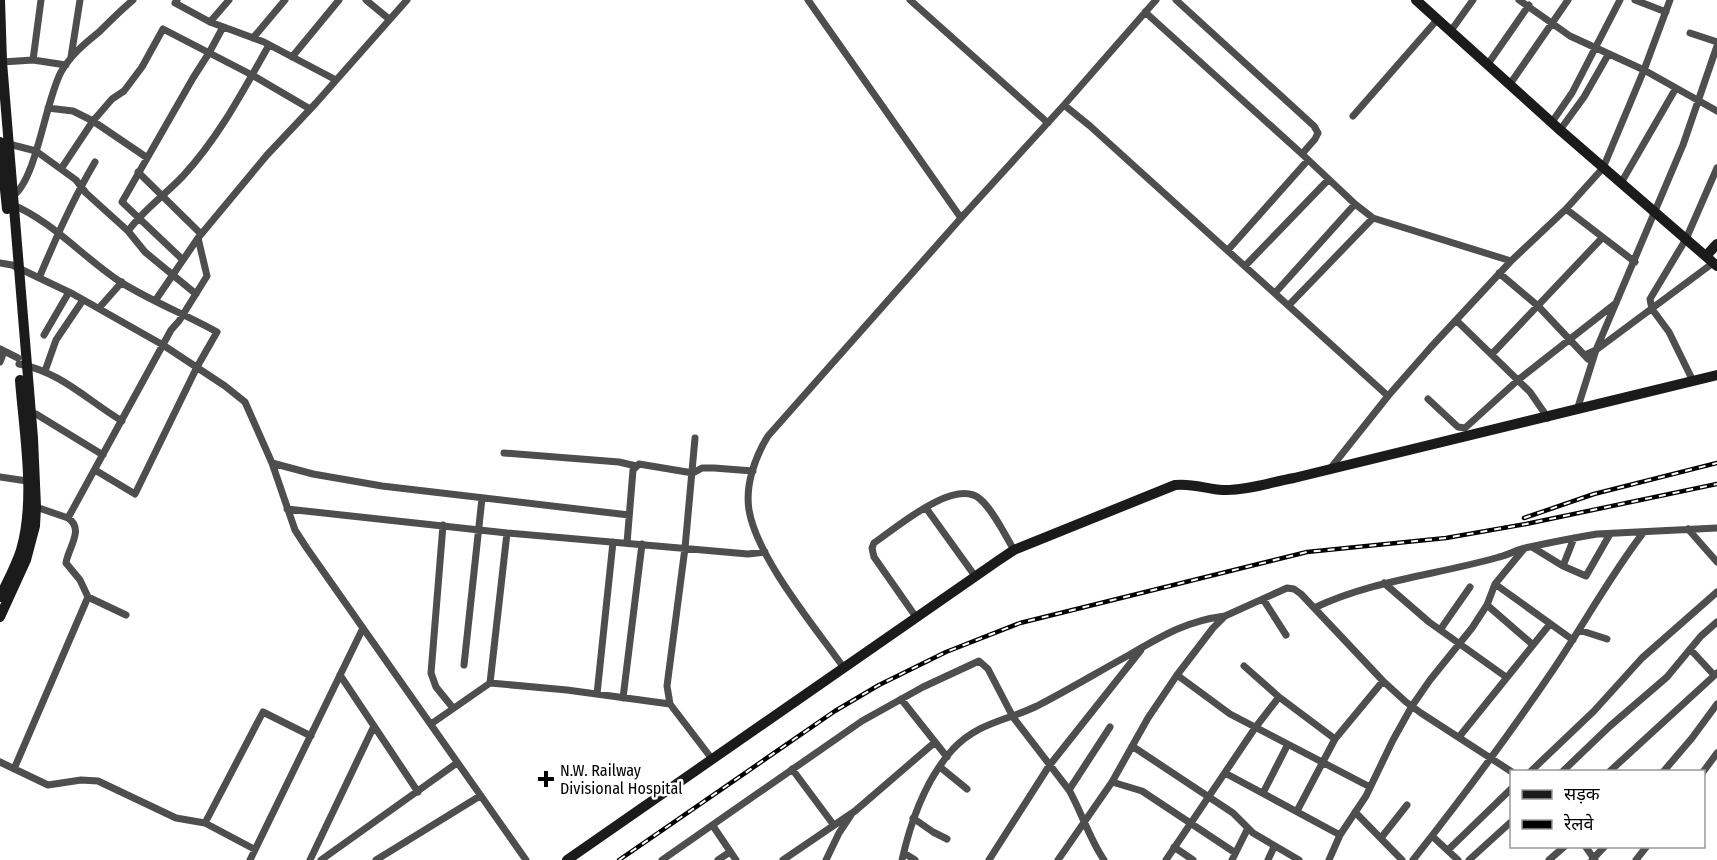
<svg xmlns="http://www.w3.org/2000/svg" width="1717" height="860" font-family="'Fira Sans Condensed','Noto Sans Devanagari',sans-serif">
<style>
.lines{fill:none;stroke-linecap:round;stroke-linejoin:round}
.street{stroke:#4e4e4e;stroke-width:7}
.secondary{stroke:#1b1b1b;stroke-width:10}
.rail-casing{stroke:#000;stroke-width:4.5}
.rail{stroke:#fff;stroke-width:2;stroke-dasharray:7;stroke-linecap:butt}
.poi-dot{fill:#000;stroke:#fff;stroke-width:2}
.labels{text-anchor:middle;stroke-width:5;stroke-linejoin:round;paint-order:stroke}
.poi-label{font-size:16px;fill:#000;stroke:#fff;text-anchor:start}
</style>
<rect width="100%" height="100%" fill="#fff"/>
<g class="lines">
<path class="street" d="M177,0L175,3L210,22L264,42L336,80
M366,0L389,19
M808,0L961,218
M910,0L1048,123
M1176,0L1314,126L1318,133L1315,139L1302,154
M1519,0L1570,36L1644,70L1717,111
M1635,0L1666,12
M1145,12L1302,154L1355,204L1373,218L1511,261
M210,22L229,0
M1450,32L1473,0
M1690,33L1717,42
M253,38L285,0
M71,57L80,0
M292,57L339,0
M33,60L41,0
M2,62L33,60L66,65
M1488,64L1529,5
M1510,84L1568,0
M1064,105L1090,126L1388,396
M48,108L73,111L93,121L146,157
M1353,116L1437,20
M1552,122L1572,93L1620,0
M1560,130L1584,97L1608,55
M5,143L36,151L76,180L86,193L128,231L145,252L196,294
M61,169L93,121L112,99L124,91L142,67L163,29L252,75L310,109
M138,172L201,234
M1621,183L1676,88
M13,196C37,178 45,102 61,72C71,55 84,44 99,32C110,21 121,10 133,0
M11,204C52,221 83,257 119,281C150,301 185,314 217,332L197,367L135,494L95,470
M1566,209L1635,262
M128,231C144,209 165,195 183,176C219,137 243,91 269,45
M1228,250L1308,160
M182,259L122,202L193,78L209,53L223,27
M0,263L12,265L73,294L163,345L225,386L245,402L272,463L295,530L306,547L526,860
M1245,266L1328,180
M1499,273L1538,306L1588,359
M39,278C56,238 73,199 95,162
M1275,293L1355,204
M155,301L198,238
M1289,305L1373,218
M99,308L122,282
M1456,320L1530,392L1548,418
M44,335L69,292
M0,349L18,358
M1492,354L1602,238
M1585,355L1596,350L1713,263
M0,362L4,351
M19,364C61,372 87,400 122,421
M45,371L56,340L83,300
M1693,381L1669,332L1652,309L1650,299L1686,239L1717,168
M1428,399L1458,427L1465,428L1518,380L1616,303
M1577,410L1596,350L1683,145L1717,46
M28,413L36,414L103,455
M695,438L685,548L667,686L670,704L712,759
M504,453L619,462L636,466
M272,463L313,474L382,486L629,515
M1330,469L1388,396L1431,347L1511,261L1566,209L1603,168L1644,70L1670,0
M0,477L27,481
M33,506L68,518L171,330L179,321L207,276L198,238L267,155L316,103L407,0
M926,508L975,576
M287,509L507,533L748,554L765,552
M68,518C85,529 68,548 66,563L80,580L88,597L126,615
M443,525L431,673L436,687L453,708
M1688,529L1717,562
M507,533L490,683L567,690L670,704
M1574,538L1563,566L1586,576L1610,534
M627,543L633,470L639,464L693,473L702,468H714L753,471
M1532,547L1563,566
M1384,583L1429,622L1506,677
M1495,584L1573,640
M1263,599L1286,635
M1487,605L1532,644
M1314,608C1373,580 1437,575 1499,557C1508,555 1516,550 1525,548C1548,543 1573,538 1597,534L1717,528
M916,617L874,557L872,548L874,543C896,528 955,477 980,499C993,510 1005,535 1014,550
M1440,630L1470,587
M1579,630L1607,639
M1690,649L1714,675
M464,665L482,498
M1244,666L1279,697L1335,739
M844,668C815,627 757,558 749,510C745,485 755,457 768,436L961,218L1064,105L1156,0
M340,675L418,792
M1177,675L1230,714L1370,787
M597,694L613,542
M623,698L642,544
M901,699L947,757
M431,724L490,683
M1459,737L1550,624
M1132,746L1233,813L1253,833L1299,860
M0,762L48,785L81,780L98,781L176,818L205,823L254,849
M940,767L967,789
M14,769L88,597
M792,769L833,824
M1530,772L1594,711L1642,658L1717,592
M1562,772L1610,726L1667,677L1701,636L1717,622
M1609,772L1717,673
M1663,772L1692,738L1717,704
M1703,772L1717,753
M1225,773L1340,835
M1112,782L1142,791L1234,852
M1069,790L1110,727
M1263,793L1287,746
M1297,811L1335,739L1383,681
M1355,812L1402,860
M913,818L933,832L947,839
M205,823L263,712L311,736
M713,826L736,860
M1432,836L1458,860
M1381,838L1407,805
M1585,846L1595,860
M1174,847L1193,860
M1448,850L1512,788
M904,853L915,860
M250,860L363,628
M310,860L374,726
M321,860L457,763
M376,860L480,796
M662,860L862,721L923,687L979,661L988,669L1013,717L1069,790C1082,813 1089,838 1104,860
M718,860L730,852
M783,860L855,811L934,743
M826,860L839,833L851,815
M902,860C911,820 925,780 953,749C979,722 1006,721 1037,706C1068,690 1098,672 1129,655C1162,636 1186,621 1225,616
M989,860L1049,766L1141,650
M1058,860L1112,782L1148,718L1177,675L1213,628L1225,616L1287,588L1294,589L1301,594L1383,681L1406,702L1421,713L1512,772
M1166,860L1255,728L1279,697
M1232,860L1248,828
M1268,860L1274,847
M1329,860L1340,835L1366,796L1393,740L1412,706L1430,680L1472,628L1487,605L1495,584L1523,550
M1413,860C1462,798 1509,735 1553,670C1584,624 1610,576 1643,533
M1469,860L1512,821
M1549,860L1565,846
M1592,860L1605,846
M1636,860L1647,846"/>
<path class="secondary" d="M1416,0L1560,130L1717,266
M0,142L7,209
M1706,256L1717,244
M0,597C7,582 16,566 21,550C36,499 24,433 20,380
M0,617L26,560L35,526L36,507L33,438L2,62L0,0
M567,860L999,560L1014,550L1175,485C1193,483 1206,489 1223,490C1246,491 1271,482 1294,478L1717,375"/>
<g class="rail-casing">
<path id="rail" d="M1524,518L1594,494L1717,463
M619,860L835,711L879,685L946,652L1020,623L1307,552L1446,538L1526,524L1717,484"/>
</g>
<use href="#rail" class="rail"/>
</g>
<path class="poi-dot" d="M543 770h6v6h6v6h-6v6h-6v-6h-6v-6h6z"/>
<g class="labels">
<g class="poi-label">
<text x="560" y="776">N.W. Railway<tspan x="560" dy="18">Divisional Hospital</tspan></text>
</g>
</g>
<rect x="1510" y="770" width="195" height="78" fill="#ffffff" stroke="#999999" stroke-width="1.5"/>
<rect x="1522" y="790" width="30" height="9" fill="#1b1b1b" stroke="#999999" stroke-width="1.5"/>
<text x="1564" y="800" font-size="18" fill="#000000">सड़क</text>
<rect x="1522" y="820" width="30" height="9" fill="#000000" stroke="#999999" stroke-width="1.5"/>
<text x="1564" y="830" font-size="18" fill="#000000">रेलवे</text>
</svg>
